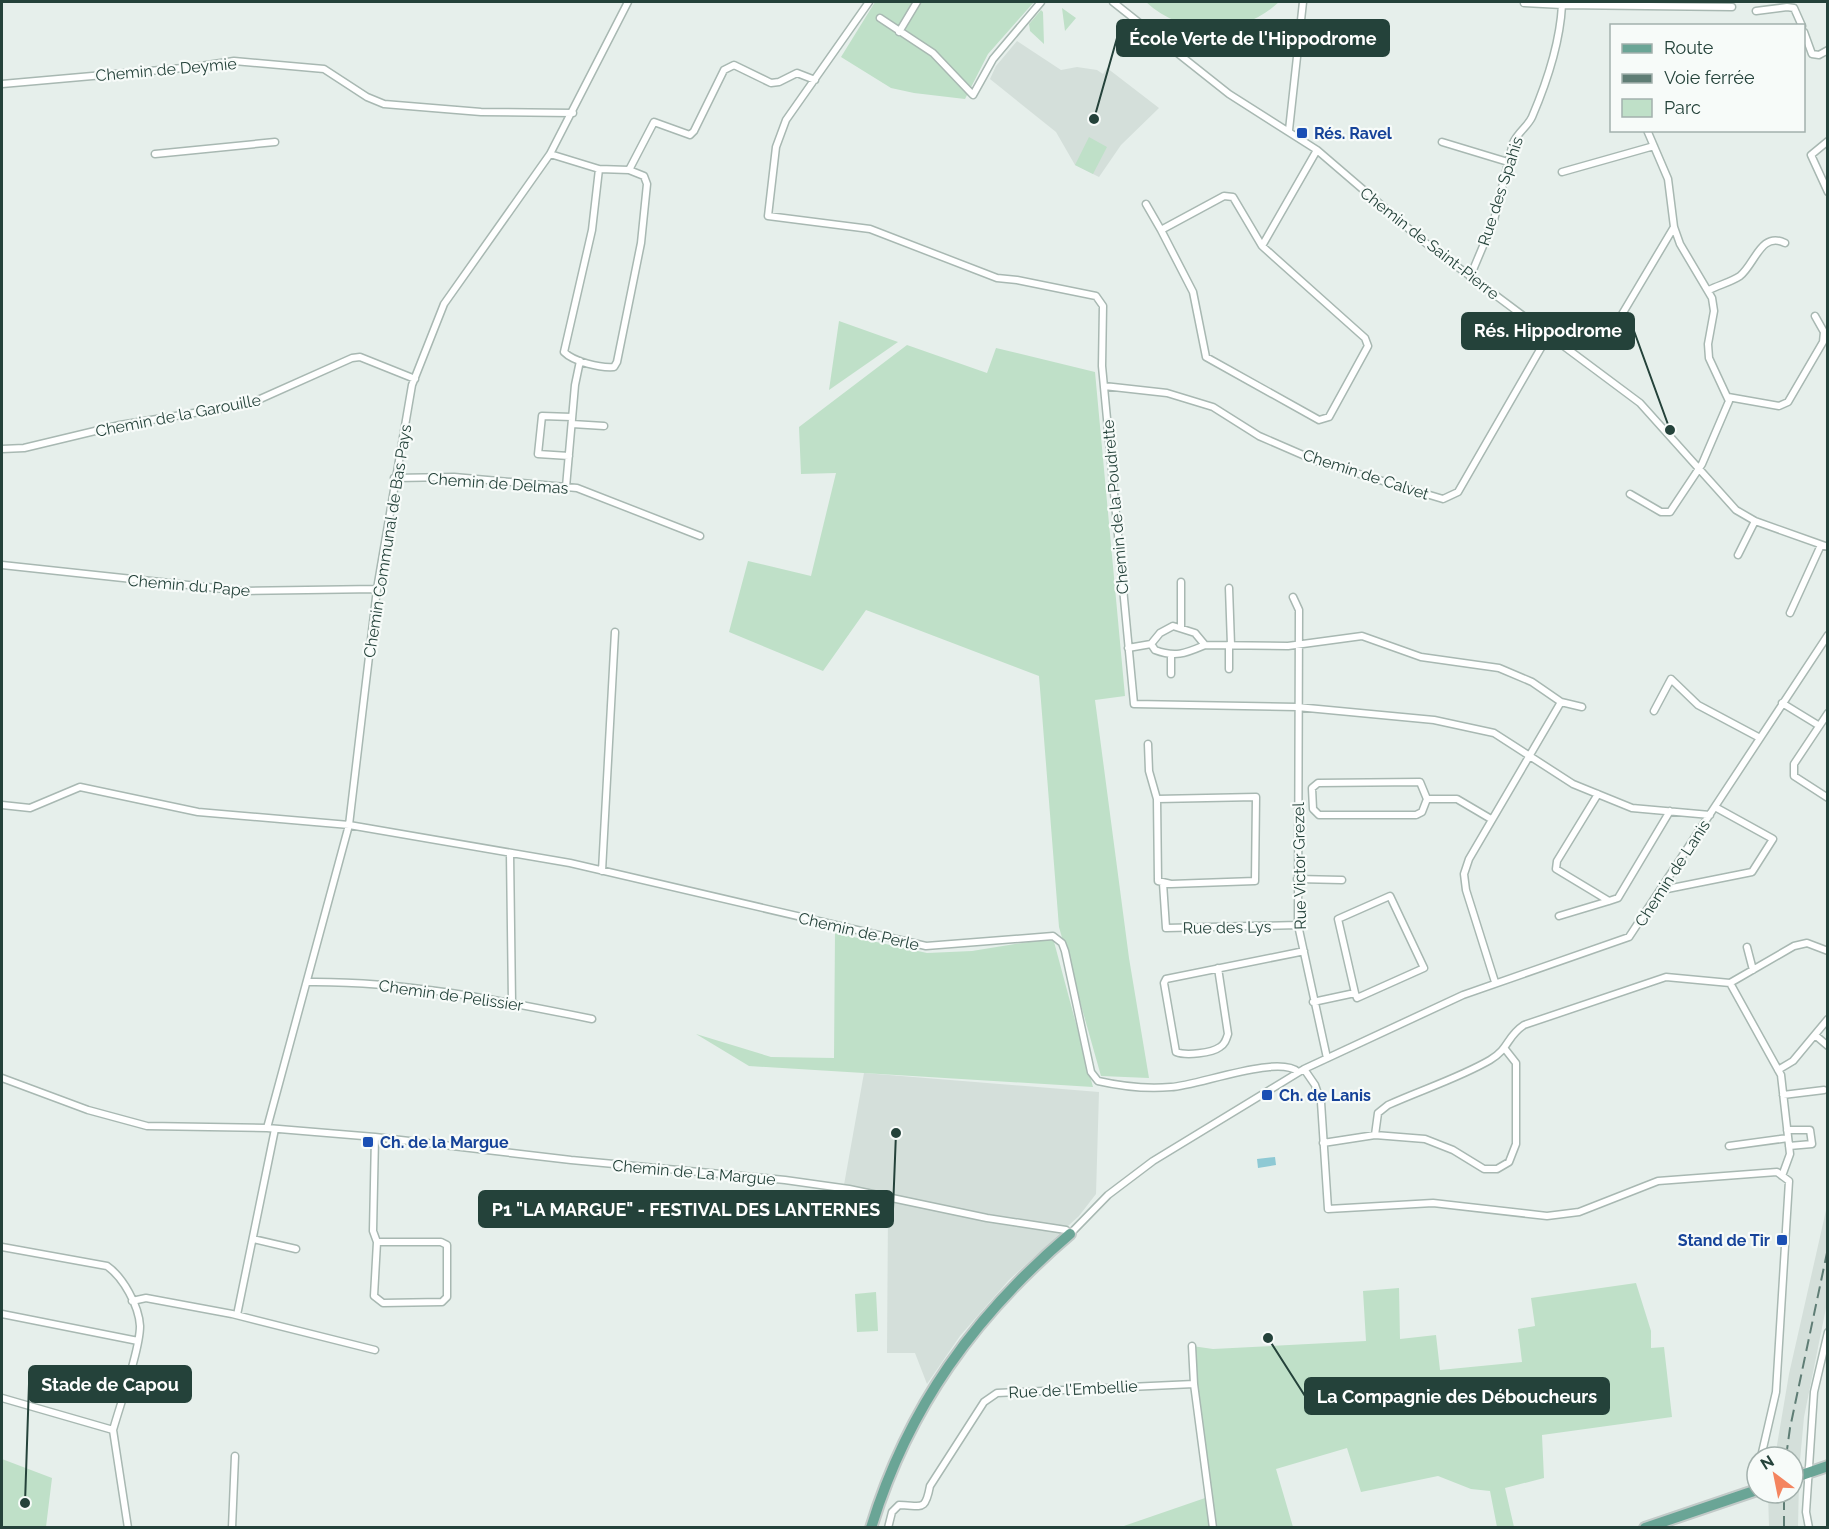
<svg xmlns="http://www.w3.org/2000/svg" width="1829" height="1529" font-family="Raleway,sans-serif">
<style>
.built{fill:#d4dfda}
.green{fill:#bfe0c8}
.water{fill:#8ec9d4}
.lines{fill:none;stroke-linecap:round;stroke-linejoin:round}
.street-casing{stroke:#a8b8b2;stroke-width:9}
.primary-casing{stroke:#c2cac8;stroke-width:14}
.street{stroke:#fff;stroke-width:6}
.primary{stroke:#6aa596;stroke-width:10}
.rail{stroke:#5f7d75;stroke-width:2;stroke-dasharray:12 6;stroke-linecap:butt}
.transit-dot{fill:#1a4fb4;stroke:#f7fbf9;stroke-width:2}
.labels{text-anchor:middle;stroke-width:4.5;stroke-linejoin:round;paint-order:stroke}
.street-label{font-size:16px;fill:#24423a;stroke:#f7fbf9}
.transit-label{font-size:16px;font-weight:bold;fill:#164399;stroke:#f7fbf9;text-anchor:start}
.leader{fill:none;stroke:#24423a;stroke-width:2}
.callout-dot{fill:#24423a;stroke:#f7fbf9;stroke-width:2}
.callout{fill:#24423a;stroke:#24423a;stroke-width:2}
.callout-label{font-size:18px;text-anchor:middle;font-weight:bold;fill:#fff}
</style>
<rect width="100%" height="100%" fill="#e6efeb"/>
<path class="built" d="M1017,41L1061,70L1077,67L1097,70L1103,74L1107,68L1159,108L1121,145L1099,177L1075,165L1056,132L990,79L996,66Z
M864,1073L1099,1092L1096,1194L1079,1216L1009,1280L960,1336L927,1384L915,1353H887L888,1209L842,1196Z
M1827,1206V1303L1804,1417L1799,1471L1793,1473V1457H1775L1789,1374Z
M1799,1482L1798,1527H1769L1768,1493H1793V1483Z"/>
<path class="green" d="M875,2H1034L988,54L965,99L914,93L891,88L841,57Z
M1146,2H1279C1241,37 1184,37 1146,2Z
M1062,8L1076,18L1065,31Z
M1041,10L1043,12L1044,44L1030,31L1029,24Z
M1089,137L1107,147L1093,174L1075,165Z
M839,321L898,342L829,390Z
M907,345L987,373L996,348L1095,372L1125,696L1095,700L1129,958L1149,1078L1101,1076L1059,927L1039,676L866,610L823,671L729,632L748,561L811,576L836,473L801,474L799,427Z
M835,933L927,953L972,951L1053,938L1093,1087L749,1066L696,1034L771,1057L834,1058Z
M1636,1283L1651,1331V1348L1664,1347L1672,1417L1542,1435L1544,1478L1505,1488L1514,1527H1497L1490,1491L1471,1489L1438,1476L1361,1492L1347,1448L1276,1469L1293,1527L1118,1528L1208,1497L1192,1346L1213,1349L1366,1341L1363,1291L1399,1288L1400,1339L1436,1335L1440,1370L1522,1362L1518,1329L1535,1326L1531,1298Z
M876,1292L878,1331L857,1332L855,1294Z
M2,1459L52,1478L46,1527H2Z"/>
<path class="water" d="M1275,1157L1276,1165L1258,1168L1257,1159Z"/>
<g class="lines">
<g class="street-casing">
<path id="street" d="M869,2L786,120L776,147L768,216L870,229L997,278L1017,280L1096,296L1103,306L1102,366L1134,704L1297,707L1434,720L1494,733L1573,784L1632,808L1710,815
M1113,2L1229,94L1317,150L1423,241L1640,403L1736,510L1755,521L1828,547
M1524,3L1562,5
M1756,11L1787,7L1794,8L1802,26
M880,18L933,53L973,95L993,59L1041,2
M899,32L917,2
M1804,32L1812,54L1819,55L1828,50
M2,84L194,67L234,61L324,69L367,97L384,104L481,112L573,113
M1289,130L1303,2
M1828,141L1811,155L1828,192
M1442,142L1508,162
M155,154L275,142
M550,154L599,169L629,170L644,176L647,184L641,243L617,362L614,367C600,368 574,362 564,352L592,230L599,169
M629,170L654,122L690,135L694,131L724,70L734,65L771,83L779,82L797,73L815,80
M1562,172L1654,146
M1146,204L1161,230
M1262,246L1365,338L1368,346L1329,417L1319,420L1206,357L1193,292L1161,230L1224,196L1233,197L1262,246L1317,150
M1470,277L1494,220L1513,143C1518,132 1528,126 1532,117C1547,82 1560,43 1562,5L1732,7
M1709,290C1719,285 1731,282 1740,276C1755,264 1761,231 1785,243
M1610,324L1621,316L1674,227
M1104,386L1167,393L1213,407L1259,436L1319,462L1443,499L1458,492L1549,334
M1728,397L1779,406L1788,402L1823,342L1824,332L1815,316
M572,424L604,426
M2,449L24,448L120,425L249,404L352,358L360,357L415,379
M569,456L538,454L542,416L572,417
M394,478L454,477L577,488L700,536
M566,487L575,385L580,361
M1630,494L1661,512H1670L1702,464L1729,401L1709,358L1708,344L1714,311L1712,298L1680,244L1674,227L1668,179L1647,130
M1738,555L1755,521
M2,565L244,591L377,589
M1181,582V628
M1229,588L1231,645
M1293,597L1299,610L1298,925L1327,1058
M1790,613L1821,545
M1151,644L1155,650C1176,658 1186,653 1205,645
M1229,645V669
M1128,648L1151,644L1160,633L1173,626L1195,633L1205,645L1288,646L1362,636L1421,657L1499,668L1532,682L1561,702L1582,707
M1171,674V656
M1782,703L1818,725
M1654,711L1671,679L1698,705L1760,738
M1828,713L1794,764V776L1828,798
M1148,744L1149,771L1157,799
M1420,782L1427,799L1422,812L1416,815H1319L1313,809L1312,788L1318,783Z
M1598,794L1557,861L1556,869L1609,901L1618,898L1670,811
M1256,797L1255,881L1171,884L1158,881L1157,799Z
M1427,799H1457L1491,819
M2,805L30,808L80,787L198,812L349,825L570,863L926,946L1053,936L1062,943L1065,951L1091,1072L1098,1081C1120,1086 1148,1089 1171,1087C1197,1086 1279,1054 1298,1072
M510,853L512,1003
M602,871L615,632
M1297,879L1342,880
M1163,883L1166,928L1298,925
M1662,890L1752,872L1773,839L1715,807
M1559,916L1609,901
M1747,947L1753,970
M1218,968L1228,1034C1226,1040 1225,1044 1220,1047C1212,1053 1186,1056 1176,1052L1164,983L1166,979L1295,953L1304,951
M308,982C404,981 499,1000 592,1019
M1495,982L1466,890L1464,874L1469,859L1561,702
M1730,983L1794,946L1807,943L1828,951
M1313,1002L1355,993L1357,998L1424,968L1390,896L1338,919L1355,993
M1815,1035L1828,1046
M1304,1069L1315,1085L1321,1102L1328,1209L1433,1203L1547,1216L1579,1212L1658,1181L1777,1172L1789,1181L1776,1392L1761,1457
M1778,1070L1793,1061L1828,1019
M2,1078L88,1110L147,1126L267,1128L375,1137L571,1160L785,1180L849,1189L987,1218L1066,1230L1070,1234L1108,1195L1153,1161L1304,1069L1463,995L1629,937L1828,635
M1783,1095L1824,1090
M267,1128L349,825L377,589L412,385L444,304L550,154L628,2
M1787,1130H1810L1812,1144L1789,1146
M1375,1135L1378,1113L1388,1105C1421,1090 1459,1078 1490,1060C1510,1048 1506,1037 1524,1025L1666,977L1730,983L1781,1075L1790,1154L1782,1176
M375,1137L373,1231L377,1242L374,1296L383,1303L442,1302L447,1297V1245L441,1242H377
M1323,1143L1375,1135L1425,1139L1453,1150L1484,1169H1497L1509,1162L1516,1144V1063L1505,1049
M1729,1146L1788,1138
M253,1239L296,1249
M2,1247L107,1266C123,1277 139,1306 140,1326C140,1349 120,1405 113,1430
M132,1301L146,1298L232,1314L375,1350
M2,1314L138,1341
M237,1315L275,1129
M1192,1346L1194,1384L1213,1528
M2,1398L113,1430L128,1528
M232,1528L235,1456
M888,1528L892,1512L899,1505C921,1505 925,1513 930,1486L984,1402L997,1393L1194,1384
M1809,1528L1806,1512L1814,1392L1828,1332"/>
</g>
<g class="primary-casing">
<path id="primary" d="M1793,1478L1828,1466
M871,1528C908,1407 975,1315 1070,1234
M1645,1528L1757,1490"/>
</g>
<use href="#street" class="street"/>
<use href="#primary" class="primary"/>
<path class="rail" d="M1786,1457L1790,1428L1828,1248
M1784,1528V1493"/>
</g>
<g class="transit-dot">
<rect x="1296" y="127" width="12" height="12" rx="3"/>
<rect x="1261" y="1089" width="12" height="12" rx="3"/>
<rect x="362" y="1136" width="12" height="12" rx="3"/>
<rect x="1776" y="1234" width="12" height="12" rx="3"/>
</g>
<g class="labels">
<g class="street-label">
<text transform="translate(166 69) rotate(-5)" y="6">Chemin de Deymie</text>
<text transform="translate(1500 191) rotate(-72)" y="6">Rue des Spahis</text>
<text transform="translate(1430 243) rotate(38)" y="6">Chemin de Saint-Pierre</text>
<text transform="translate(178 415) rotate(-11)" y="6">Chemin de la Garouille</text>
<text transform="translate(1366 474) rotate(18)" y="6">Chemin de Calvet</text>
<text transform="translate(498 483) rotate(4)" y="6">Chemin de Delmas</text>
<text transform="translate(1115 507) rotate(-95)" y="6">Chemin de la Poudrette</text>
<text transform="translate(387 541) rotate(-81)" y="6">Chemin Communal de Bas Pays</text>
<text transform="translate(189 585) rotate(5)" y="6">Chemin du Pape</text>
<text transform="translate(1299 866) rotate(-91)" y="6">Rue Victor Grezel</text>
<text transform="translate(1672 873) rotate(-57)" y="6">Chemin de Lanis</text>
<text transform="translate(1227 927) rotate(-1)" y="6">Rue des Lys</text>
<text transform="translate(859 931) rotate(13)" y="6">Chemin de Perle</text>
<text transform="translate(451 995) rotate(8)" y="6">Chemin de Pelissier</text>
<text transform="translate(694 1172) rotate(5)" y="6">Chemin de La Margue</text>
<text transform="translate(1073 1389) rotate(-3)" y="6">Rue de l'Embellie</text>
</g>
<g class="transit-label">
<text x="1314" y="139">Rés. Ravel</text>
<text x="1279" y="1101">Ch. de Lanis</text>
<text x="380" y="1148">Ch. de la Margue</text>
<text x="1770" y="1246" text-anchor="end">Stand de Tir</text>
</g>
</g>
<path class="leader" d="M1094 119L1117 38M1670 430L1634 331M896 1133L893 1209M25 1503L29 1384M1268 1338L1305 1396"/>
<g class="callout-dot">
<circle cx="1094" cy="119" r="6"/>
<circle cx="1670" cy="430" r="6"/>
<circle cx="896" cy="1133" r="6"/>
<circle cx="25" cy="1503" r="6"/>
<circle cx="1268" cy="1338" r="6"/>
</g>
<g class="callout">
<rect x="1117" y="20" width="272" height="36" rx="6"/>
<rect x="1462" y="313" width="172" height="36" rx="6"/>
<rect x="479" y="1191" width="414" height="36" rx="6"/>
<rect x="29" y="1366" width="162" height="36" rx="6"/>
<rect x="1305" y="1378" width="304" height="36" rx="6"/>
</g>
<g class="callout-label">
<text x="1253" y="45">École Verte de l'Hippodrome</text>
<text x="1548" y="337">Rés. Hippodrome</text>
<text x="686" y="1216">P1 "LA MARGUE" - FESTIVAL DES LANTERNES</text>
<text x="110" y="1391">Stade de Capou</text>
<text x="1457" y="1403">La Compagnie des Déboucheurs</text>
</g>
<rect width="1829" height="1529" fill="none" stroke="#24423a" stroke-width="6"/>
<rect x="1610" y="24" width="195" height="108" fill="#f7fbf9" stroke="#a3b1ad" stroke-width="1.5"/>
<rect x="1622" y="44" width="30" height="9" fill="#6aa596" stroke="#a3b1ad" stroke-width="1.5"/>
<text x="1664" y="54" font-size="18" fill="#24423a">Route</text>
<rect x="1622" y="74" width="30" height="9" fill="#5f7d75" stroke="#a3b1ad" stroke-width="1.5"/>
<text x="1664" y="84" font-size="18" fill="#24423a">Voie ferrée</text>
<rect x="1622" y="99" width="30" height="18" fill="#bfe0c8" stroke="#a3b1ad" stroke-width="1.5"/>
<text x="1664" y="114" font-size="18" fill="#24423a">Parc</text>
<g transform="translate(1775 1475) rotate(328)"><circle r="28" fill="#f7fbf9" stroke="#a3b1ad" stroke-width="1.5"/>
<path d="M0-4.5L10 22L0 15L-10 22Z" fill="#f4845f"/>
<text y="-9" font-size="16" font-weight="bold" text-anchor="middle" fill="#24423a">N</text>
</g>
</svg>
